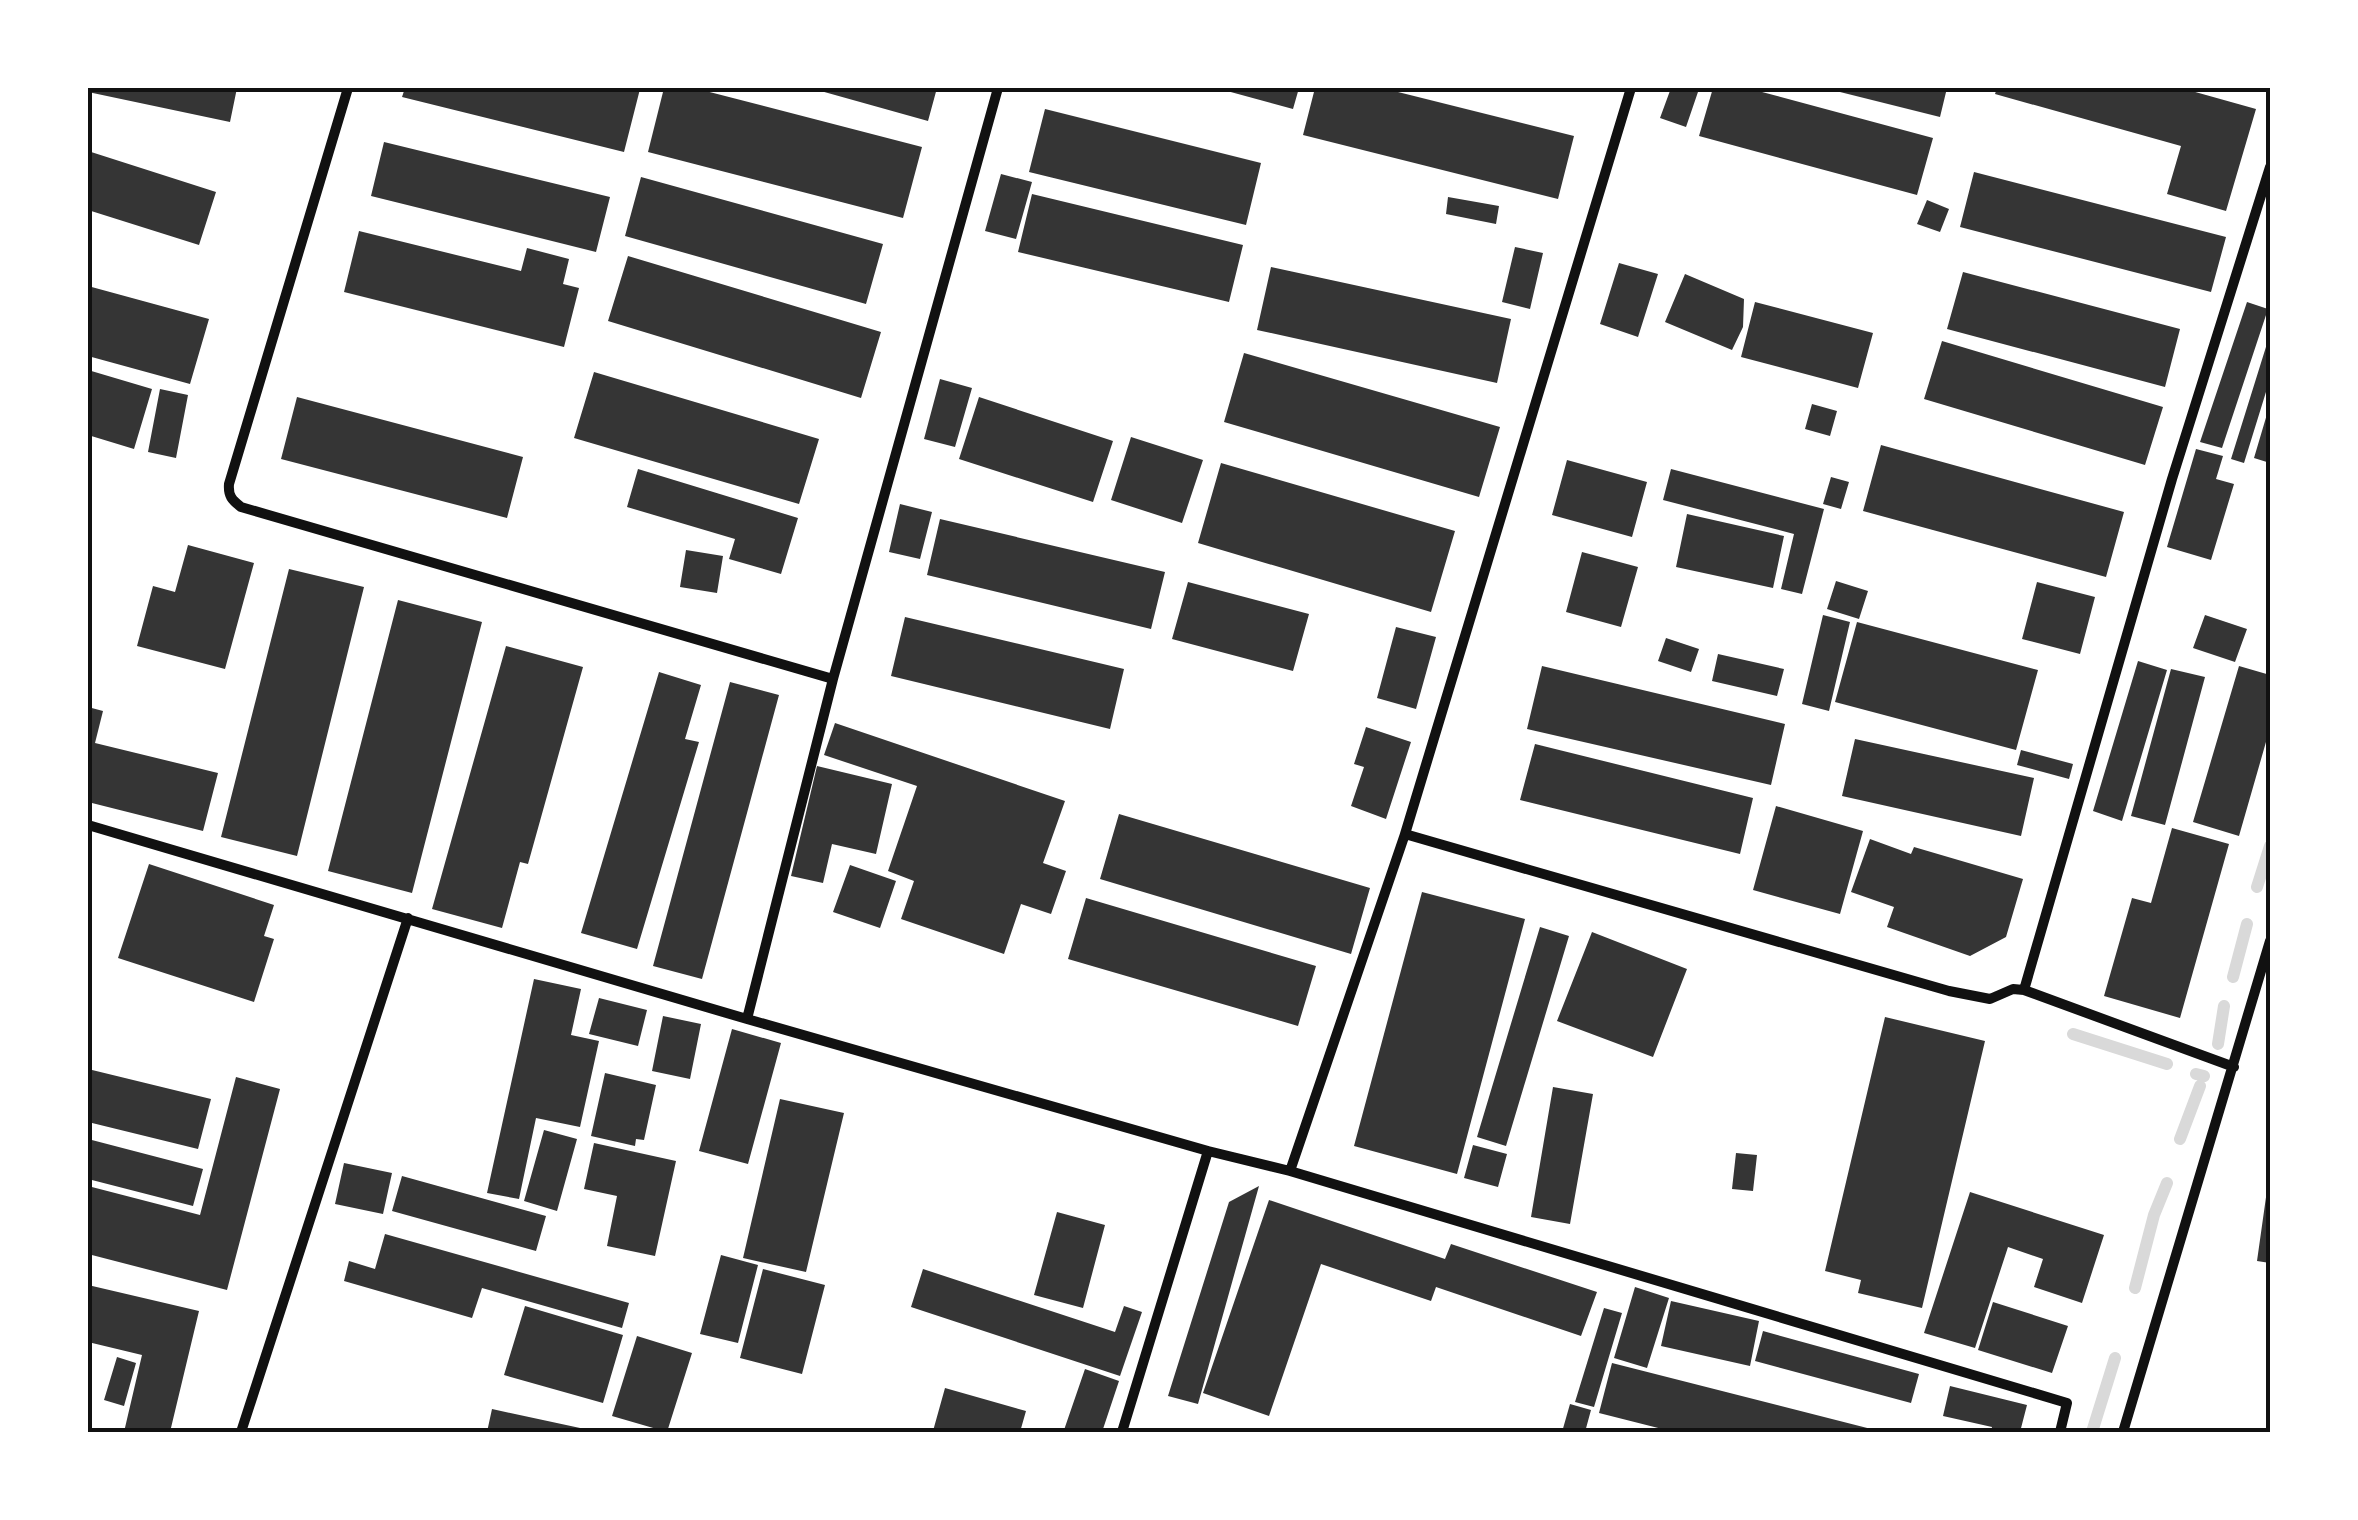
<svg xmlns="http://www.w3.org/2000/svg" width="2358" height="1520" font-family="Commissioner,sans-serif">
<style>
.lines{fill:none;stroke-linecap:round;stroke-linejoin:round}
.stream{stroke:#d9d9d9;stroke-width:12}
.building{fill:#353535}
.minor{stroke:#111;stroke-width:10}
.neatline{fill:none;stroke:#111;stroke-width:4}
</style>
<rect width="100%" height="100%" fill="#fff"/>
<g class="lines">
<path class="stream" d="M2257,887L2270,846
M2233,977L2247,924
M2073,1034L2167,1064
M2218,1044L2224,1006
M2196,1074L2204,1076
M2180,1139L2200,1086
M2135,1288L2154,1215L2167,1183
M2092,1432L2115,1358"/>
</g>
<path class="building" d="M88,88H237L230,122L88,92Z
M405,88H635L640,89L624,152L402,97Z
M664,88H694L922,147L903,218L648,152Z
M810,88H937L928,121Z
M1216,88H1299L1293,109Z
M1315,88H1382L1574,136L1558,199L1303,135Z
M1671,88L1699,89L1686,127L1660,118Z
M1713,88H1747L1933,138L1917,195L1699,136Z
M1824,88H1947L1940,117Z
M1997,88H2181L2256,109L2226,211L2167,194L2181,146L1995,94Z
M1045,109L1261,163L1246,225L1029,172Z
M384,142L610,197L596,252L371,196Z
M88,151L216,192L199,245L88,210Z
M1974,172L2226,237L2211,292L1960,227Z
M1001,174L1032,182L1016,239L985,231Z
M641,177L883,244L866,304L625,236Z
M1032,194L1243,245L1229,302L1018,252Z
M1448,197L1499,206L1496,224L1446,214Z
M1927,200L1949,209L1940,232L1917,224Z
M359,231L521,271L527,248L569,259L563,284L579,288L564,347L344,292Z
M1515,247L1543,253L1530,309L1502,302Z
M628,256L881,332L861,398L608,321Z
M1619,263L1658,274L1638,337L1600,324Z
M1271,267L1511,319L1497,383L1257,330Z
M1963,272L2180,329L2165,387L1947,329Z
M1685,274L1744,299L1743,327L1732,350L1665,322Z
M88,286L209,319L190,384L88,356Z
M1755,302L1873,333L1858,388L1741,357Z
M2247,302L2268,309L2222,448L2200,442Z
M2270,334V379L2244,463L2231,459Z
M1942,341L2163,407L2145,465L1924,399Z
M1244,353L1500,427L1479,497L1224,422Z
M88,370L152,389L134,449L88,435Z
M594,372L819,439L799,504L574,438Z
M940,379L972,388L955,447L924,439Z
M160,389L188,395L176,458L148,452Z
M297,397L523,457L507,518L281,459Z
M979,397L1113,441L1093,502L959,459Z
M1812,404L1837,411L1830,436L1805,429Z
M2270,404V463L2254,458Z
M1131,437L1203,460L1182,523L1111,500Z
M1881,445L2124,512L2106,577L1863,511Z
M2196,449L2223,456L2216,479L2234,484L2211,560L2167,547Z
M1567,460L1647,482L1632,537L1552,515Z
M1221,463L1455,531L1431,612L1198,543Z
M638,469L798,518L781,574L729,559L735,539L627,507Z
M1671,469L1824,509L1802,594L1781,589L1794,534L1663,500Z
M1831,477L1849,482L1841,509L1823,504Z
M900,504L932,512L920,559L889,552Z
M1687,514L1784,536L1773,588L1676,567Z
M940,519L1165,572L1151,629L927,575Z
M188,545L254,563L225,669L137,646L153,586L175,592Z
M686,550L723,556L717,593L680,587Z
M1582,552L1638,567L1621,627L1566,612Z
M289,569L364,587L297,856L221,837Z
M1836,581L1868,591L1859,619L1827,609Z
M1188,582L1309,614L1293,671L1172,639Z
M2037,582L2095,597L2080,654L2022,639Z
M398,600L482,622L412,893L328,871Z
M1823,615L1850,622L1829,711L1802,704Z
M2205,615L2247,629L2235,662L2193,648Z
M905,617L1124,669L1110,729L891,676Z
M1857,622L2038,670L2016,750L1835,702Z
M1396,627L1436,637L1416,709L1377,698Z
M1666,638L1699,649L1691,672L1658,661Z
M506,646L583,667L528,864L520,862L502,928L432,909Z
M1718,654L1784,669L1777,696L1712,681Z
M2138,661L2167,670L2122,821L2093,811Z
M1542,666L1785,724L1771,785L1527,729Z
M2239,666L2270,675V728L2239,836L2193,822Z
M2171,669L2205,677L2165,825L2131,816Z
M659,672L701,685L685,739L699,742L637,949L581,933Z
M730,682L779,695L702,979L653,966Z
M88,707L103,711L95,743L218,773L203,831L88,802Z
M835,723L1065,801L1043,863L1066,871L1051,914L1021,904L1004,954L901,919L914,881L888,871L917,786L824,755Z
M1366,727L1411,742L1386,819L1351,806L1364,767L1354,764Z
M1855,739L2034,778L2021,836L1842,796Z
M1535,744L1753,798L1740,854L1520,800Z
M2021,750L2073,764L2069,779L2017,765Z
M817,766L892,784L876,854L832,844L823,883L791,876Z
M1776,806L1863,831L1840,914L1753,890Z
M1119,814L1370,888L1351,954L1100,879Z
M2172,828L2229,844L2180,1018L2104,996L2132,898L2151,903Z
M1870,839L1911,854L1914,847L2023,879L2006,937L1970,956L1887,927L1894,907L1851,892Z
M149,864L274,905L264,936L274,939L254,1002L118,958Z
M850,865L896,881L880,928L833,912Z
M1422,892L1525,919L1457,1174L1354,1146Z
M1086,898L1316,966L1298,1026L1068,959Z
M1540,927L1569,936L1506,1146L1477,1137Z
M1592,932L1687,969L1653,1057L1557,1021Z
M534,979L581,989L571,1035L599,1041L580,1127L536,1118L519,1199L487,1193Z
M599,998L647,1010L638,1046L589,1034Z
M663,1016L701,1024L690,1079L652,1071Z
M1885,1017L1985,1041L1922,1308L1858,1293L1861,1280L1825,1271Z
M732,1029L781,1043L748,1164L699,1151Z
M88,1069L211,1099L198,1149L88,1122Z
M605,1073L656,1085L644,1140L636,1139L635,1146L591,1136Z
M236,1077L280,1089L227,1290L88,1254V1186L200,1215Z
M1553,1087L1593,1094L1570,1224L1531,1217Z
M780,1099L844,1113L806,1272L743,1258Z
M544,1130L577,1139L557,1211L524,1201Z
M88,1139L203,1169L193,1206L88,1179Z
M594,1143L676,1161L655,1256L607,1246L617,1196L584,1189Z
M1473,1145L1507,1154L1498,1187L1464,1178Z
M1736,1153L1757,1155L1753,1191L1732,1189Z
M344,1163L392,1173L383,1214L335,1204Z
M402,1176L546,1216L536,1251L392,1211Z
M2268,1183L2270,1184V1263L2257,1261Z
M1259,1186L1198,1404L1168,1396L1229,1202Z
M1970,1192L2104,1235L2082,1303L2034,1287L2043,1259L2008,1247L1975,1348L1924,1333Z
M1269,1200L1445,1259L1451,1244L1597,1292L1581,1336L1436,1287L1431,1301L1321,1264L1269,1416L1203,1393Z
M1057,1212L1105,1225L1083,1308L1034,1295Z
M385,1234L629,1303L622,1328L482,1288L472,1318L344,1281L349,1261L375,1269Z
M721,1255L758,1265L738,1343L700,1334Z
M763,1269L825,1285L802,1374L740,1358Z
M923,1269L1115,1332L1124,1306L1142,1312L1120,1376L911,1307Z
M88,1285L199,1311L170,1432H124L142,1355L88,1342Z
M1635,1287L1669,1298L1647,1368L1614,1358Z
M1671,1301L1759,1321L1750,1366L1661,1346Z
M1993,1302L2068,1326L2052,1373L1978,1350Z
M525,1306L623,1335L603,1403L504,1375Z
M1604,1308L1622,1313L1594,1407L1575,1402Z
M1763,1331L1919,1374L1911,1403L1755,1361Z
M637,1336L692,1353L667,1432L612,1416Z
M117,1357L136,1363L124,1406L104,1400Z
M1612,1363L1879,1431V1432H1674L1599,1413Z
M1085,1369L1119,1381L1102,1432L1064,1430Z
M1950,1386L2027,1405L2020,1432H1991L1992,1427L1943,1416Z
M945,1388L1026,1411L1020,1432L933,1431Z
M1570,1404L1591,1410L1585,1432H1562Z
M492,1409L594,1431V1432H487Z"/>
<g class="lines">
<path class="minor" d="M348,88L229,484C228,496 232,500 241,507L833,679
M88,825L747,1019L1208,1151L1290,1171L2067,1403L2060,1432
M1405,834L1949,991L1990,999L2013,989L2024,990L2172,479L2270,167
M2024,990L2234,1067
M747,1019L833,679L998,88
M1290,1171L1405,834L1631,88
M241,1432L408,918
M1122,1432L1208,1151
M2123,1432L2270,941"/>
</g>
<rect width="2358" height="1520" fill="none" stroke="#ffffff" stroke-width="180"/>
<rect x="90" y="90" width="2178" height="1340" class="neatline"/>
</svg>
